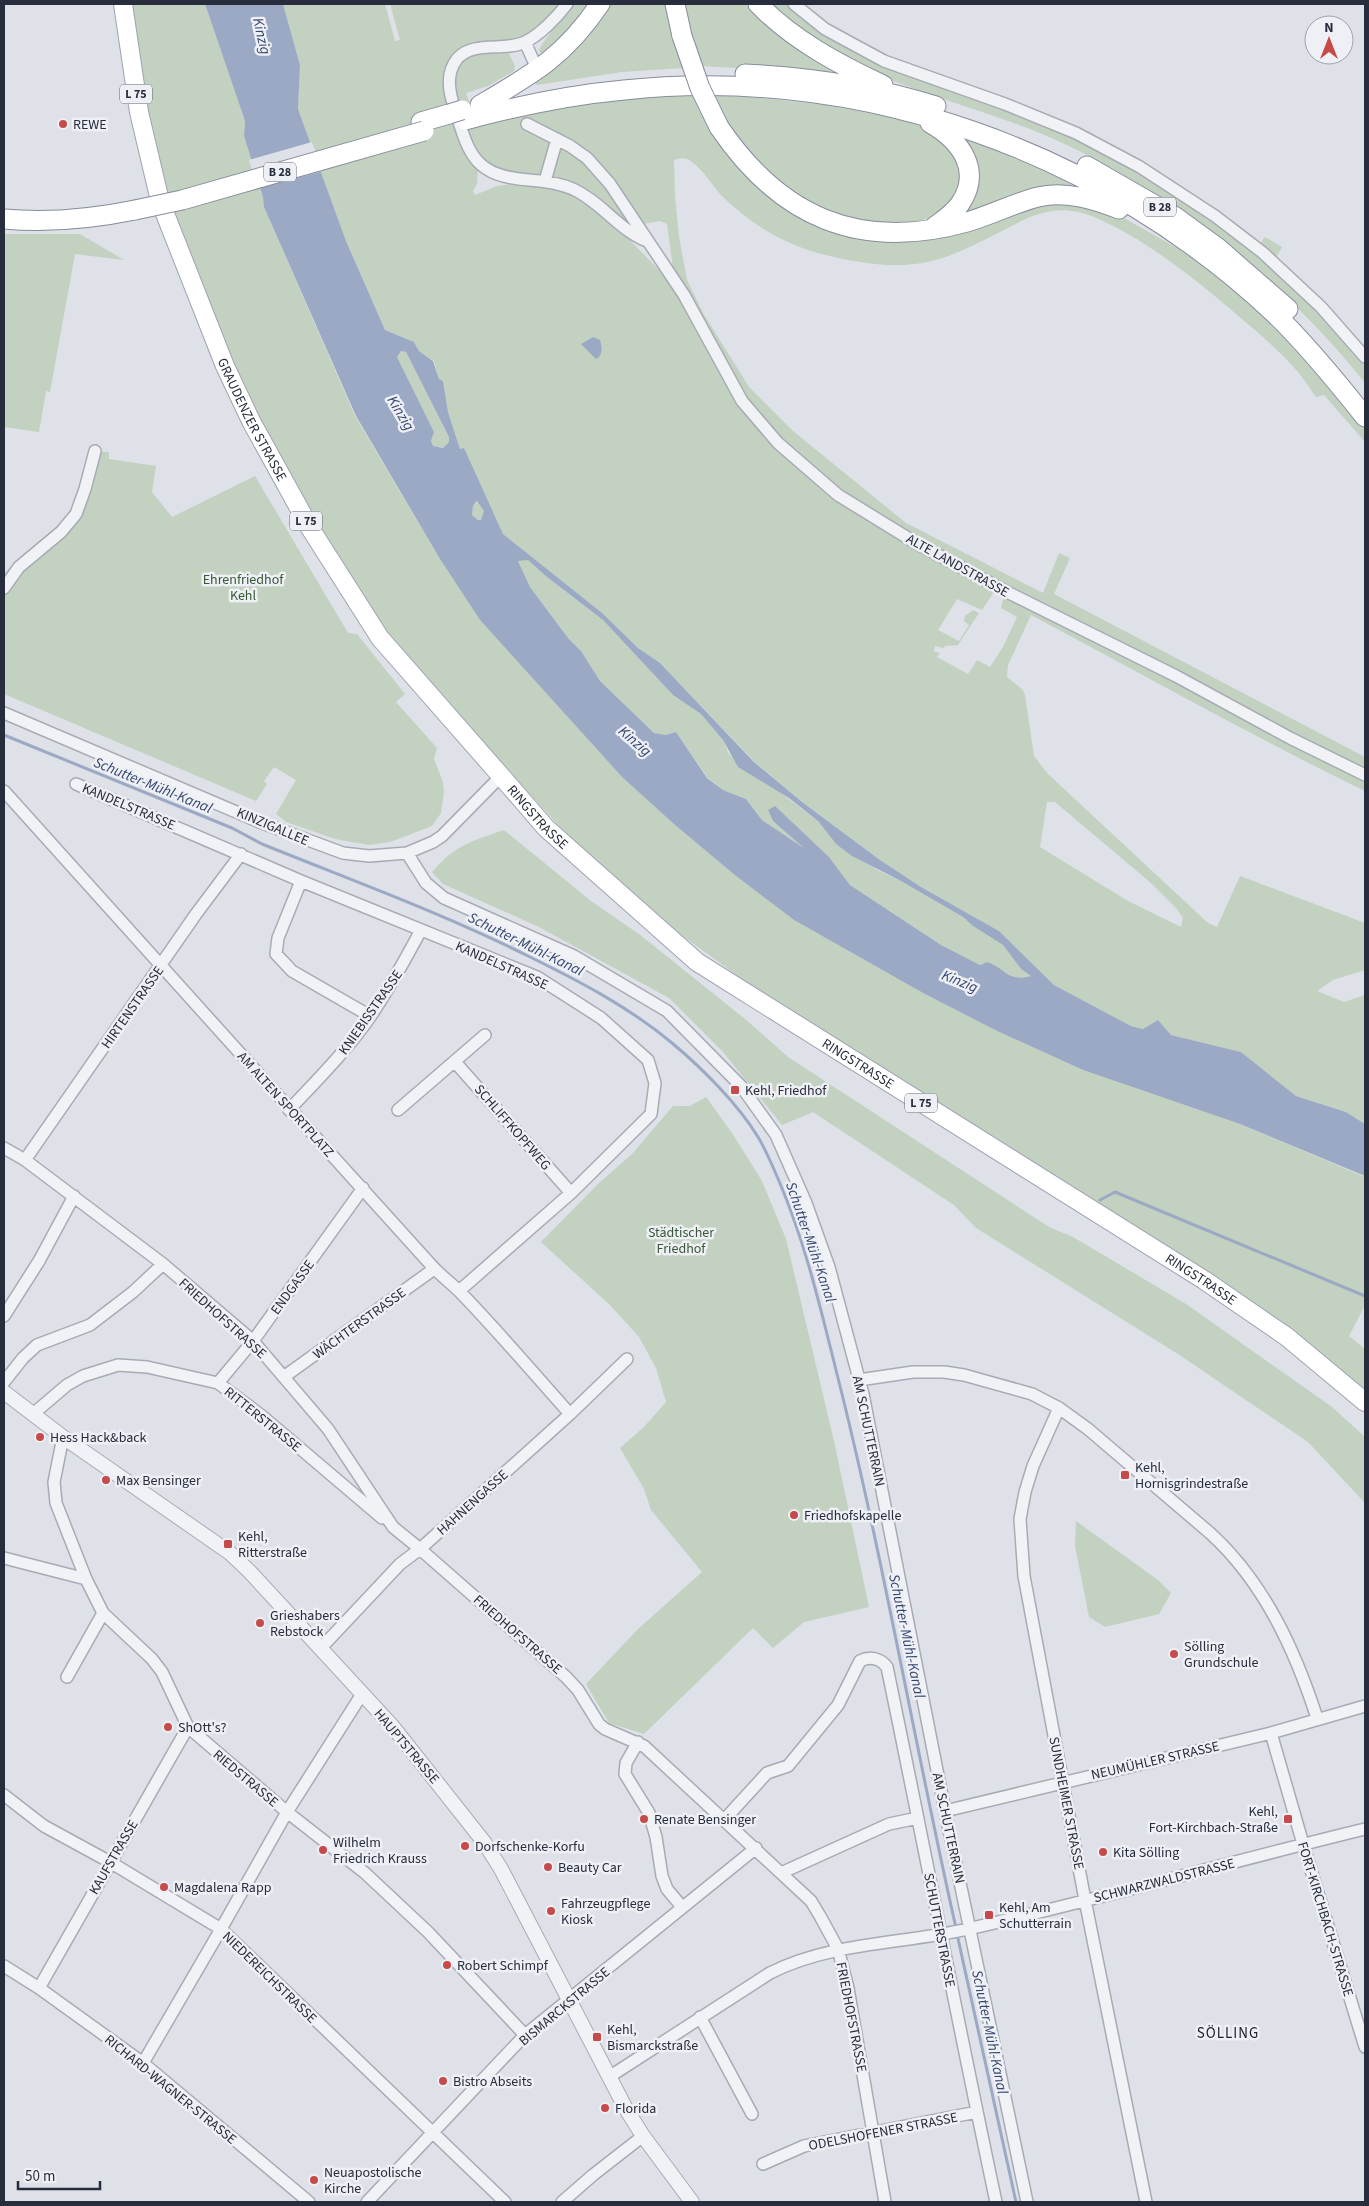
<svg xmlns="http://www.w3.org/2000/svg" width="1369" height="2206" font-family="'Source Sans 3',sans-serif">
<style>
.green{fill:#c2d1c0;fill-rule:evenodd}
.water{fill:#9ba9c5;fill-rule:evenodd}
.pier{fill:#dee1e7}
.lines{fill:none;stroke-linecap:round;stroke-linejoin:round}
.stream{stroke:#9ba9c5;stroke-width:3}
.minor-casing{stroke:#a7abb4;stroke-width:14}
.tertiary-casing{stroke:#a7abb4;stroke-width:16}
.primary-casing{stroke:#9ea3b2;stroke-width:20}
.trunk-casing{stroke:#878c9d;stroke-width:21}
.minor{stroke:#f1f2f6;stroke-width:11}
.tertiary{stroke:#f1f2f6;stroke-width:14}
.primary{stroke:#fff;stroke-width:18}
.trunk{stroke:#fff;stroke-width:19}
.trunk-bridge-casing{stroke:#878c9d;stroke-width:21;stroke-linecap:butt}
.trunk-bridge{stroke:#fff;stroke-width:19}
.poi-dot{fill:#c64a49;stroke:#eef0f5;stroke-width:2}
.labels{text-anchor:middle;stroke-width:5;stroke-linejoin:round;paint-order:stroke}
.shield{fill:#eef0f5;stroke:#636874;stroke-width:1}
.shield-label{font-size:12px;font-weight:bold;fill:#282d3d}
.poi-label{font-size:14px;fill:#282d3d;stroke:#eef0f5;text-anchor:start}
.street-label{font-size:14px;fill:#282d3d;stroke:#eef0f5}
.park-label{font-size:14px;fill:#385836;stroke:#eef0f5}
.water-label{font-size:15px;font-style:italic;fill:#35466f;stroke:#eef0f5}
.neighbourhood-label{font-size:15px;letter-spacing:1px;fill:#1b1e2e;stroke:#eef0f5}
</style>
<rect width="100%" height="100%" fill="#dee1e7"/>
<path class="green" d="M128,4H205L245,121L244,136L263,197L264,207L355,416L440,559L480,620L622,777L675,825L736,876L794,920L923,993L997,1031L1083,1070L1240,1124L1365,1177V1305L1349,1336L1365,1349V1394L774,1002L669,926L635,898L561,828L434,691L383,628L351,582L291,480L244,391L169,203L146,112Z
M283,4H385L395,41L400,40L390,4H560C531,41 515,40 470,45L472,55L507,49L515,66L514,71L488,86L466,93L478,127L505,119L589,100L693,92L737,165L864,236L1058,201L1113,212L1188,254L1268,317L1365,422V442L1324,395L1316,397C1310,389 1305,380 1298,372C1282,353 1262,336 1243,320C1202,284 1145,238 1094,217C1082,212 1066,209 1053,211C1032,213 1013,226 994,235C972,246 951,257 927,262C895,269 857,263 826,255C787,246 750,224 722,196C712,185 703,170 692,162C686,157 680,158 674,160L675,196L679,237L687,280L703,313L749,387L793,431L906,523L1043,593L1059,553L1070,558L1054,594L1365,757V791C1252,736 1142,674 1031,615L1008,665L1007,677L1023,690L1025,695L1034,756L1048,774L1208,923L1217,927L1240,876L1365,923V970L1333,980L1317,991L1344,1002L1365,995V1124L1346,1112L1296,1096L1241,1052L1171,1035L1158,1020L1143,1029L1131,1026L1054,985L999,931L921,887L880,860L802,802L754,761L660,663L638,648L599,611L503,534L464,449H460L448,412L443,381L439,379L434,361L419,351L414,342L385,330L346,241L298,109L300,65ZM485,163L509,172L512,184L497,186L475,195L473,191L477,184L478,168ZM660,221L667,224L675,282L658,269L623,233L643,224ZM997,587L1005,591L1001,608L1017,617L1003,647L990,667L977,660L968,674L937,657L940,653L934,651L935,646L944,648L945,646L958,645L979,613L973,610L965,616L964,621L969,625L959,641L938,630L957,599L982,610ZM1047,802H1055L1151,883L1177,909L1183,918L1181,927L1128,901L1040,847Z
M572,4H594L569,36L541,55L539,50L542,44Z
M609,4H667L683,68L622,72L537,85L534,81Z
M683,4H750L854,78L784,71L702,66Z
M767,4H794L852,46L1005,105L1140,168L1256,248L1265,237L1282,247L1273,263L1365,360V383C1283,279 1158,181 1035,131C967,104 894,88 831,51C808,38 788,19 767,4Z
M711,93L827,105L900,119L924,126L959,158C959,165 962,174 961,181C959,189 956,195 951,201C920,239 857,222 819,206C801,199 783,186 767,174C741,153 726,122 711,93Z
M961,135L1085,186L1051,185L1033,189L949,222L966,205Z
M4,234H80L124,260L75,254L50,392L46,391L39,432L4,427Z
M401,351L406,352L449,437V442L443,448L433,446L431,441L434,432L397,357Z
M95,451L109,452V459L156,466L152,492L172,517L255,476L348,633L357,634L405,694L396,702L437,748L434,759L443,782L444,792L441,813L432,826L390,842L369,845L335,839L286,822L276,814L296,780L274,767L264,781L267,784L256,801L4,694V574L20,557L63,521L72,510Z
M479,501L484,511L482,520H478L472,515L473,506Z
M528,559L547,577L603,620L673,695L701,714L723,740L729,754L818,821L836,844L879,871L901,881L963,917L973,926L1003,945L1021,969L1032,976C1008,983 1005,968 987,962L980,965L941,945L850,885L829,857L775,807L768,810L773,821L809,851L762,820L746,799L723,790L707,777L676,732L666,735L654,733L600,681L581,651L568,638L530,587L518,561Z
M504,830L591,901L639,934L745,1019L788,1057L1049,1227L1073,1237L1186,1304L1332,1407L1365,1437V1503L1308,1442L1178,1354L976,1228L954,1205L813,1112L782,1125L723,1052L669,998L539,927L443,884L432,872C455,845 472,841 504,830Z
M706,1097L732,1133L762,1181L786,1239L834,1441L869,1607L804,1622L773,1648L753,1628L644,1734L609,1723L586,1684L638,1629L702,1572L651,1510L644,1489L620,1448L644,1427L666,1402L656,1368L639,1337L610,1305L541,1242L598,1184L632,1154L673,1106H690Z
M1076,1521L1158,1580L1171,1593L1159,1614L1105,1627L1089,1617L1075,1546Z"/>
<path class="water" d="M205,4H283L300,65L298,109L346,241L385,330L414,342L419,351L433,361L439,379L443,381L448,412L460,449L464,448L503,534L602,613L638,648L660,663L753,761L802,802L880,860L921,887L999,931L1054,985L1131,1026L1143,1029L1158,1020L1171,1035L1241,1052L1296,1096L1346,1112L1365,1124V1176L1240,1124L1083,1070L997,1031L923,993L794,920L736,876L675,825L622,777L480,620L440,559L356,416L264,207L263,197L244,136L245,121ZM401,351L406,352L449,437V442L443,448L433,446L431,441L434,432L397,357ZM477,501L484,511L481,520H478L472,515L473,506ZM528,560L547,577L603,620L673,695L701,714L723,740L738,767L789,798L818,821L836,844L852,856L901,881L963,917L973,926L1003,945L1021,969L1031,976C1008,983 1004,967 987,962L980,965L941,945L850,885L829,857L775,806L768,810L773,821L804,848L762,820L746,799L723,790L707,778L676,732L666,735L654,733L600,681L581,651L568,638L530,587L518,561Z
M593,337L600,340C602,347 603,356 596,359L581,344Z"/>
<path class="pier" d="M312,142L323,171L258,189L249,160Z"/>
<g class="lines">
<path class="stream" d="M4,735L232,828L262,844C351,880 442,913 528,956C579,981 629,1007 672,1043C702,1068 738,1104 758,1137C766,1150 773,1167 779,1181C805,1242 820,1306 836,1370C883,1555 914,1742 956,1928
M1100,1200L1115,1192L1365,1296
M957,1934L1016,2202"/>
<g class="minor-casing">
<path id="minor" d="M567,4C557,17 540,35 525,42C505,52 473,40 457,59C446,73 449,92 454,106C469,154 473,176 529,180C544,181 559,183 573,189C601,202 619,230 647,241
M794,4L825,29L884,61L1005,104L1076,133L1140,167L1215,216L1262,252L1321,307L1365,357
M525,42L538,71
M527,124L570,146L587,158L610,184L684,295L742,401L778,443L838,495L916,543L1005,591L1176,676L1290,738L1365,775
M545,181L557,139
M4,588L19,567L61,532L76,514L85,489L95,451
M4,713L262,823L343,853L369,856L407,853L433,842L442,836L501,776
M76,784L301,881L537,977L601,1018L648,1060L655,1083L651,1114L571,1193L459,1291
M4,791C146,949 289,1108 432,1266C440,1275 451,1283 460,1292C498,1331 534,1374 570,1414
M407,853L426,883L444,898L574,956L667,1011L741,1086L776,1135L806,1203L829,1267L863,1394L945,1811L1027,2202
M301,881L278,938L276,954L292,971L370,1016
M455,1062L571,1193
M289,1110C317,1080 347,1050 370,1017C389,989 405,960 421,930
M398,1110L485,1035
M4,1148L25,1160L163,1264L253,1341L328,1429L393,1527L420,1549L566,1677L578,1690L599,1724L605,1729L644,1746L811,1901L820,1916L838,1949L848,1988L885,2202
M25,1160L196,914L241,854
M4,1316L39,1261L74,1196
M285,1376L434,1269
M859,1380L913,1372H944L964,1375L1032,1394L1059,1408L1088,1429L1210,1533C1264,1582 1295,1650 1317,1718
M4,1382L23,1358L37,1345L90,1325L133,1292L163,1264
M218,1383L253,1341L363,1188
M1059,1408L1033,1466L1025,1492L1020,1519L1024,1576L1085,1900L1146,2202
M33,1414L67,1385L83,1376L118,1365L147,1367L218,1383L262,1416L382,1518
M63,1437L54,1482L56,1503L86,1579L103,1613L152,1659L162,1672L188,1727L287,1812L365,1873L428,1932L525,2035
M4,1558L86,1579
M321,1648L400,1564L420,1549L570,1414L627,1359
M67,1677L103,1613
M1271,1733L1303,1844L1365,2047
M638,1742L626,1763L625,1774L649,1813L656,1837L662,1876L667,1889L682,1907
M4,1795L44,1826L110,1862L221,1929L505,2202
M945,1811L1271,1733L1365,1706
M724,1820L767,1773L788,1766L838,1705L860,1661C870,1656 880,1658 887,1667C924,1845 958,2024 996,2202
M781,1873L889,1824L918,1818
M4,1966L39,1988L143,2063L309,2202
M39,1988L188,1727
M700,2017L752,2114
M143,2063L221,1929L287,1812L362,1694
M609,2077L770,1973C831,1942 902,1944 968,1929C1101,1899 1233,1861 1365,1829
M763,2164L804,2146L977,2112
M367,2202L525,2035L756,1848
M562,2202L593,2175L643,2136"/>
</g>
<g class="tertiary-casing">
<path id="tertiary" d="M4,1392L63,1437L230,1553L250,1572L393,1727L484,1842L501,1869L626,2109L643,2136L692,2202"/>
</g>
<g class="primary-casing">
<g id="primary">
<path id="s1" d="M123,4L139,112L160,201L225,366L251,421L310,528L380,638L501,776L546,828L697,962L1204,1280L1287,1337L1365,1402"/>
</g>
</g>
<g class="trunk-casing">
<path id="trunk" d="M675,4L682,36
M758,4C793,40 838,64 883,85
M745,74C809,77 875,87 936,106
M480,105C533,74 565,56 600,4
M465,120C517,106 570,95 624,90C862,65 1102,151 1275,314C1306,344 1338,383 1365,417
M421,122L449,114
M930,123C960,140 983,170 960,204C953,214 942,221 934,227
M719,127C780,217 859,252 967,222C991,215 1014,203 1038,197C1065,190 1095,200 1119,209
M1087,166L1174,216L1218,248L1288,309
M4,219C48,223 91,219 135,210"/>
</g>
<use href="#minor" class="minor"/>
<use href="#tertiary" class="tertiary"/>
<use href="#primary" class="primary"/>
<use href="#trunk" class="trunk"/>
<g class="trunk-bridge-casing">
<path id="trunk-bridge" d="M682,36L700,88L719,127
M449,114L462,110
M135,210L182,200L424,131"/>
</g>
<use href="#trunk-bridge" class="trunk-bridge"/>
</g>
<g class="poi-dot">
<circle cx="63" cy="124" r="5"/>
<rect x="730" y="1085" width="10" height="10" rx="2.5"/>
<circle cx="40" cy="1437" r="5"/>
<rect x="1120" y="1470" width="10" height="10" rx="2.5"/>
<circle cx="106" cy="1480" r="5"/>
<circle cx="794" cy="1515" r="5"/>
<rect x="223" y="1539" width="10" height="10" rx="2.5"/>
<circle cx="260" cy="1623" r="5"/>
<circle cx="1174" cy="1654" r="5"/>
<circle cx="168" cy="1727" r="5"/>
<circle cx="644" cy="1819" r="5"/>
<rect x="1283" y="1814" width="10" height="10" rx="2.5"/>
<circle cx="465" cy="1846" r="5"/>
<circle cx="323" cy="1850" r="5"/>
<circle cx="1103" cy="1852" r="5"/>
<circle cx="548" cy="1867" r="5"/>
<circle cx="164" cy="1887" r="5"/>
<circle cx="551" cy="1911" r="5"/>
<rect x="984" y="1910" width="10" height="10" rx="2.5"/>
<circle cx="447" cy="1965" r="5"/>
<rect x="592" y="2032" width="10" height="10" rx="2.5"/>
<circle cx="443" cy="2081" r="5"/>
<circle cx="605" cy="2108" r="5"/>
<circle cx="314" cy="2180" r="5"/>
</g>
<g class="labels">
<g class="shield">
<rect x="120" y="84.5" width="32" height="19" rx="4"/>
<rect x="264" y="162.5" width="32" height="19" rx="4"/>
<rect x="1144" y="197.5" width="32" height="19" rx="4"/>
<rect x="290" y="511.5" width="32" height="19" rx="4"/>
<rect x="905" y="1093.5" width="32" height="19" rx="4"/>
</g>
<g class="shield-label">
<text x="136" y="98">L 75</text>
<text x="280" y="176">B 28</text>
<text x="1160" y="211">B 28</text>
<text x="306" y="525">L 75</text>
<text x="921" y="1107">L 75</text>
</g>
<g class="poi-label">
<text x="73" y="129">REWE</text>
<text x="745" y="1095">Kehl, Friedhof</text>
<text x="50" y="1442">Hess Hack&amp;back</text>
<text x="1135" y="1472">Kehl,<tspan x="1135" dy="16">Hornisgrindestraße</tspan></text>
<text x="116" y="1485">Max Bensinger</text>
<text x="804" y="1520">Friedhofskapelle</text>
<text x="238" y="1541">Kehl,<tspan x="238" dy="16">Ritterstraße</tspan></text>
<text x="270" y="1620">Grieshabers<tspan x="270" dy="16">Rebstock</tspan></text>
<text x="1184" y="1651">Sölling<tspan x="1184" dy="16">Grundschule</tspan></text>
<text x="178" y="1732">ShOtt's?</text>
<text x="1278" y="1816" text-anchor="end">Kehl,<tspan x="1278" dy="16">Fort-Kirchbach-Straße</tspan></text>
<text x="654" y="1824">Renate Bensinger</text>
<text x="333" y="1847">Wilhelm<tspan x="333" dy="16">Friedrich Krauss</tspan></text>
<text x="475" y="1851">Dorfschenke-Korfu</text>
<text x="1113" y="1857">Kita Sölling</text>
<text x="558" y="1872">Beauty Car</text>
<text x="174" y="1892">Magdalena Rapp</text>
<text x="561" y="1908">Fahrzeugpflege<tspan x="561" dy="16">Kiosk</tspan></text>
<text x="999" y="1912">Kehl, Am<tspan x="999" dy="16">Schutterrain</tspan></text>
<text x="457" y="1970">Robert Schimpf</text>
<text x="607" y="2034">Kehl,<tspan x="607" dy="16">Bismarckstraße</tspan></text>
<text x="453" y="2086">Bistro Abseits</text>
<text x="615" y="2113">Florida</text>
<text x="324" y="2177">Neuapostolische<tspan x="324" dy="16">Kirche</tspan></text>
</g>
<g class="street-label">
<text dy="5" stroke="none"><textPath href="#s1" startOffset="438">GRAUDENZER STRASSE</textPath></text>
<text transform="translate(958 565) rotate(29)" y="5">ALTE LANDSTRASSE</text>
<text transform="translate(129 806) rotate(23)" y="5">KANDELSTRASSE</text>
<text dy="5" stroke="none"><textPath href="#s1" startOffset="930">RINGSTRASSE</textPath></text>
<text transform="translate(273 826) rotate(23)" y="5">KINZIGALLEE</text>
<text transform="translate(502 965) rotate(24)" y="5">KANDELSTRASSE</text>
<text transform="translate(132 1007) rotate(-55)" y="5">HIRTENSTRASSE</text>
<text transform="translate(370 1012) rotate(-55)" y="5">KNIEBISSTRASSE</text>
<text dy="5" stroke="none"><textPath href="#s1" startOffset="1336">RINGSTRASSE</textPath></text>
<text transform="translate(286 1104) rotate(48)" y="5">AM ALTEN SPORTPLATZ</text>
<text transform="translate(513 1127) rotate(49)" y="5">SCHLIFFKOPFWEG</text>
<text dy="5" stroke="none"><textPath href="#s1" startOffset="1741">RINGSTRASSE</textPath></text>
<text transform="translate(292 1287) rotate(-54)" y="5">ENDGASSE</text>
<text transform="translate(223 1318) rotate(42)" y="5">FRIEDHOFSTRASSE</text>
<text transform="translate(359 1323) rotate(-36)" y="5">WÄCHTERSTRASSE</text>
<text transform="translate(263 1419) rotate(39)" y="5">RITTERSTRASSE</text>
<text transform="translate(869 1431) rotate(78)" y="5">AM SCHUTTERRAIN</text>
<text transform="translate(472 1502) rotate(-42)" y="5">HAHNENGASSE</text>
<text transform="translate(518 1634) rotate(41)" y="5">FRIEDHOFSTRASSE</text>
<text transform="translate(407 1746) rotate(50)" y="5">HAUPTSTRASSE</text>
<text transform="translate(1155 1760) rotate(-13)" y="5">NEUMÜHLER STRASSE</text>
<text transform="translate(246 1778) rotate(40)" y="5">RIEDSTRASSE</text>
<text transform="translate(1067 1803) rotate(79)" y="5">SUNDHEIMER STRASSE</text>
<text transform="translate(949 1828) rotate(78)" y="5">AM SCHUTTERRAIN</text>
<text transform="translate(113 1857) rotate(-60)" y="5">KAUFSTRASSE</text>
<text transform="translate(1164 1880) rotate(-14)" y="5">SCHWARZWALDSTRASSE</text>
<text transform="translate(1326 1919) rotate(73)" y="5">FORT-KIRCHBACH-STRASSE</text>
<text transform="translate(940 1930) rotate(79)" y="5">SCHUTTERSTRASSE</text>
<text transform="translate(270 1977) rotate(44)" y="5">NIEDEREICHSTRASSE</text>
<text transform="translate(564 2006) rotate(-40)" y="5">BISMARCKSTRASSE</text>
<text transform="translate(852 2017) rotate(79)" y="5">FRIEDHOFSTRASSE</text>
<text transform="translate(171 2089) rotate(39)" y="5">RICHARD-WAGNER-STRASSE</text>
<text transform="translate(883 2131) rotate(-11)" y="5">ODELSHOFENER STRASSE</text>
</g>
<g class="park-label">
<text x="243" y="584">Ehrenfriedhof<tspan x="243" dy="16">Kehl</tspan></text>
<text x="681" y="1237">Städtischer<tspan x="681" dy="16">Friedhof</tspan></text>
</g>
<g class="water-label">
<text transform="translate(262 36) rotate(77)" y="5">Kinzig</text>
<text transform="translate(401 413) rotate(59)" y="5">Kinzig</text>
<text transform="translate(635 741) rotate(41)" y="5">Kinzig</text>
<text transform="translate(153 785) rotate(22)" y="5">Schutter-Mühl-Kanal</text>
<text transform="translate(526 944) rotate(26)" y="5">Schutter-Mühl-Kanal</text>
<text transform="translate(960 981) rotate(22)" y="5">Kinzig</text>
<text transform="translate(811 1242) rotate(71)" y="5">Schutter-Mühl-Kanal</text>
<text transform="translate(907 1636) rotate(78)" y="5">Schutter-Mühl-Kanal</text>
<text transform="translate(990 2032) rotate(78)" y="5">Schutter-Mühl-Kanal</text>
</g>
<g class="neighbourhood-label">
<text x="1228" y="2038">SÖLLING</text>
</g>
</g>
<rect width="1369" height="2206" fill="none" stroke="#282d3d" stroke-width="10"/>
<g transform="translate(1329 40)"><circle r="24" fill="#eef0f5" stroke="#9fa2ab"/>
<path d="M0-4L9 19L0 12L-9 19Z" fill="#c64a49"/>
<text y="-8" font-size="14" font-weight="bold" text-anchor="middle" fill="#282d3d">N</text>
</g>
<path d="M18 2181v8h82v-8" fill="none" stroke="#282d3d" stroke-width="2.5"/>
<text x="25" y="2181" font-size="15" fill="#282d3d" stroke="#eef0f5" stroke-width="4" paint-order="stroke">50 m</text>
</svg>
